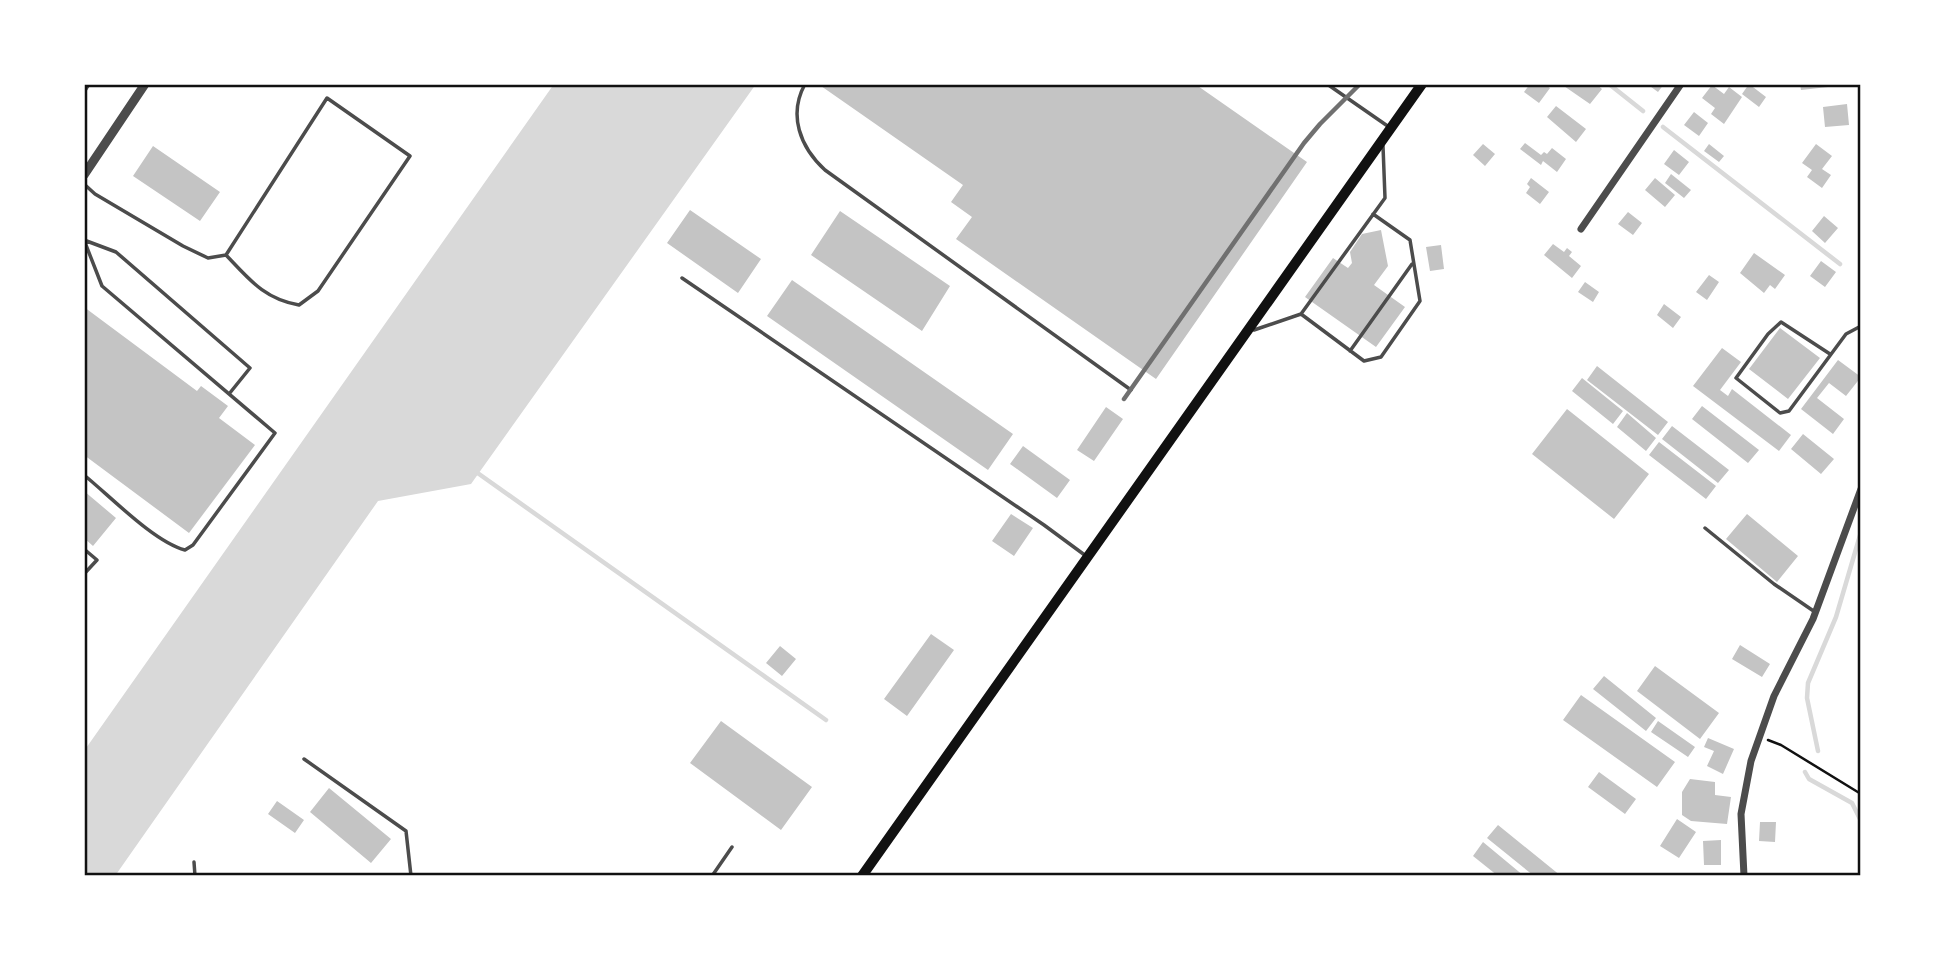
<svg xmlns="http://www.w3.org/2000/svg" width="1945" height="960" font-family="'Asap Condensed',sans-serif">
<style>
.water{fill:#d9d9d9}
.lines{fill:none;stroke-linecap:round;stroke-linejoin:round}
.stream{stroke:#d9d9d9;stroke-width:4.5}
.building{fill:#c4c4c4}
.path{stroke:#111;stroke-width:2.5}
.service{stroke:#4c4c4c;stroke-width:3.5}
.minor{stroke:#4c4c4c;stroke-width:7}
.tertiary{stroke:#4c4c4c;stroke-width:9}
.primary{stroke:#111;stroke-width:10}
.rail{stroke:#707070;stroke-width:4.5}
.neatline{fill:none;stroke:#111;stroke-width:2.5}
</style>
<rect width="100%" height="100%" fill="#fff"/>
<path class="water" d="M554,84H756L471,484L378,501L115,876H84V751Z"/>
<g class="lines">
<path class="stream" d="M1609,84L1643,111
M1663,127L1840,264
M479,474L826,720
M1818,751L1807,698L1808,683L1836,617L1861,532
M1805,772L1809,779L1852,803L1861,821"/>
</g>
<path class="building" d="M822,84H1195L1307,162L1156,379L956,239L972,217L951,202L963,185L821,86Z
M1530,84H1544L1550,88L1539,103L1524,92Z
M1561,84H1596L1602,89L1590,104Z
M1647,84H1664L1658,92Z
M1749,84L1766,97L1759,107L1742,94Z
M1800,84H1828V87L1801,90Z
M1712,85L1724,94L1729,87L1742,97L1724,124L1711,114L1715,108L1702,98Z
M1847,104L1849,125L1825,127L1823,107Z
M1556,106L1586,129L1576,142L1547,117Z
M1694,112L1708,123L1699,136L1684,125Z
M1525,143L1541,155L1544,152L1547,154L1552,148L1566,159L1557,172L1543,161L1541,165L1520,149Z
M1483,144L1495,154L1485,166L1473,155Z
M1709,144L1724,156L1719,162L1704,151Z
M1816,144L1832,156L1822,169L1831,175L1822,188L1807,177L1812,170L1802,163Z
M153,146L220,192L200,221L133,176Z
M1674,150L1689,162L1679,175L1664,164Z
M1671,174L1691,190L1684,198L1665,183Z
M1531,178L1549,192L1540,204L1526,193L1530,187L1527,184Z
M1655,178L1675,195L1665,207L1645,190Z
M690,210L761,259L738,293L667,243Z
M840,211L950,286L922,331L811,255Z
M1628,212L1642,223L1633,235L1618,224Z
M1824,216L1838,228L1825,243L1812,231Z
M1381,230L1388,266L1374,285L1405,307L1376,347L1305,297L1333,258L1348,268L1352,263L1350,252L1362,234Z
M1553,244L1564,252L1567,248L1572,252L1569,256L1581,266L1572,278L1544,255Z
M1441,245L1444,269L1430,271L1426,247Z
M1754,253L1785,275L1775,289L1770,285L1764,293L1740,273Z
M1821,261L1836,272L1825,287L1810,276Z
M1709,275L1719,282L1707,300L1696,292Z
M792,280L1013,434L988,470L767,316Z
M1585,282L1599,292L1593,302L1578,292Z
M1664,304L1681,317L1673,328L1657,315Z
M84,307L197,391L201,386L228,406L219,418L255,445L189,533L84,455Z
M1780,328L1820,358L1788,399L1749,369Z
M1722,348L1741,362L1720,390L1728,396L1732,389L1791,435L1779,451L1693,386Z
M1838,360L1861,377L1846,396L1829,383L1817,398L1844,419L1833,434L1801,409Z
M1597,366L1668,422L1658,435L1587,380Z
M1582,378L1623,411L1613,424L1572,391Z
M1702,406L1759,450L1748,463L1692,419Z
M1106,407L1123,419L1094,461L1077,450Z
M1567,409L1649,474L1614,519L1532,454Z
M1627,413L1656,438L1646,451L1617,427Z
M1672,426L1729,470L1718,483L1662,439Z
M1803,434L1834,459L1821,474L1791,449Z
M1659,442L1716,486L1706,499L1649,455Z
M1023,446L1070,480L1057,498L1010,464Z
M84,491L116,518L93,546L84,538Z
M1011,514L1033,528L1014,556L992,541Z
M1747,514L1798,556L1777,582L1726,539Z
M931,634L954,650L907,716L884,699Z
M1740,645L1770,664L1762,677L1732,659Z
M780,646L796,659L782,676L766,663Z
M1655,666L1719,713L1700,739L1637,691Z
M1604,676L1656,718L1646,731L1593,689Z
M1581,695L1675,762L1657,787L1563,720Z
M721,721L812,787L781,830L690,763Z
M1658,721L1695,747L1688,757L1651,732Z
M1708,738L1734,749L1723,774L1707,766L1714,751L1704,747Z
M1599,772L1636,799L1625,814L1588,787Z
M1690,779L1715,782V795L1731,797L1727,824L1691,821L1682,815V792Z
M329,788L391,839L371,863L310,812Z
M277,801L304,820L295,833L268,814Z
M1677,819L1696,832L1679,858L1660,846Z
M1760,822H1776L1775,842L1759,841Z
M1498,825L1561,876H1534L1487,838Z
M1721,840V865H1704L1703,841Z
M1483,842L1524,876H1498L1473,856Z"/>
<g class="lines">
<path class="path" d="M1768,740L1781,745L1861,794"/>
<path class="service" d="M805,84C788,115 800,147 825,170L1131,390
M1327,84L1389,127
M84,92L89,84
M84,184L95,194L183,246L208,258L226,255L327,98L410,156L318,291L299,305C264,299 249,279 226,255
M84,240L102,286L275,433L193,545L185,550C154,542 110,496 84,475
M84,240L116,252L250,368L229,394
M682,278L1044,525L1086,556
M1301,314L1364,361L1381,357L1420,301L1410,240L1373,214
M1254,330L1301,314L1385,198L1383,146
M1350,351L1412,264
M1830,354L1781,322L1768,334L1736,378L1780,413L1789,411L1846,334L1861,326
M1705,528L1774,584L1815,612
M84,549L97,560L84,574
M304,759L406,831L411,876
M194,862L195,876
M712,876L732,847"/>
<path class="minor" d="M1581,229L1681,84
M1744,876L1741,814L1751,761L1774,696L1813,619L1861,489"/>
<path class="tertiary" d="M84,175L145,84"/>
<path class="primary" d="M862,876L1422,84"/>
<path class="rail" d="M1124,399L1304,143L1320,124L1360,84"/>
</g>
<rect width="1945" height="960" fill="none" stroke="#ffffff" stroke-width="172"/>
<rect x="86" y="86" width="1773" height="788" class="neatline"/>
</svg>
